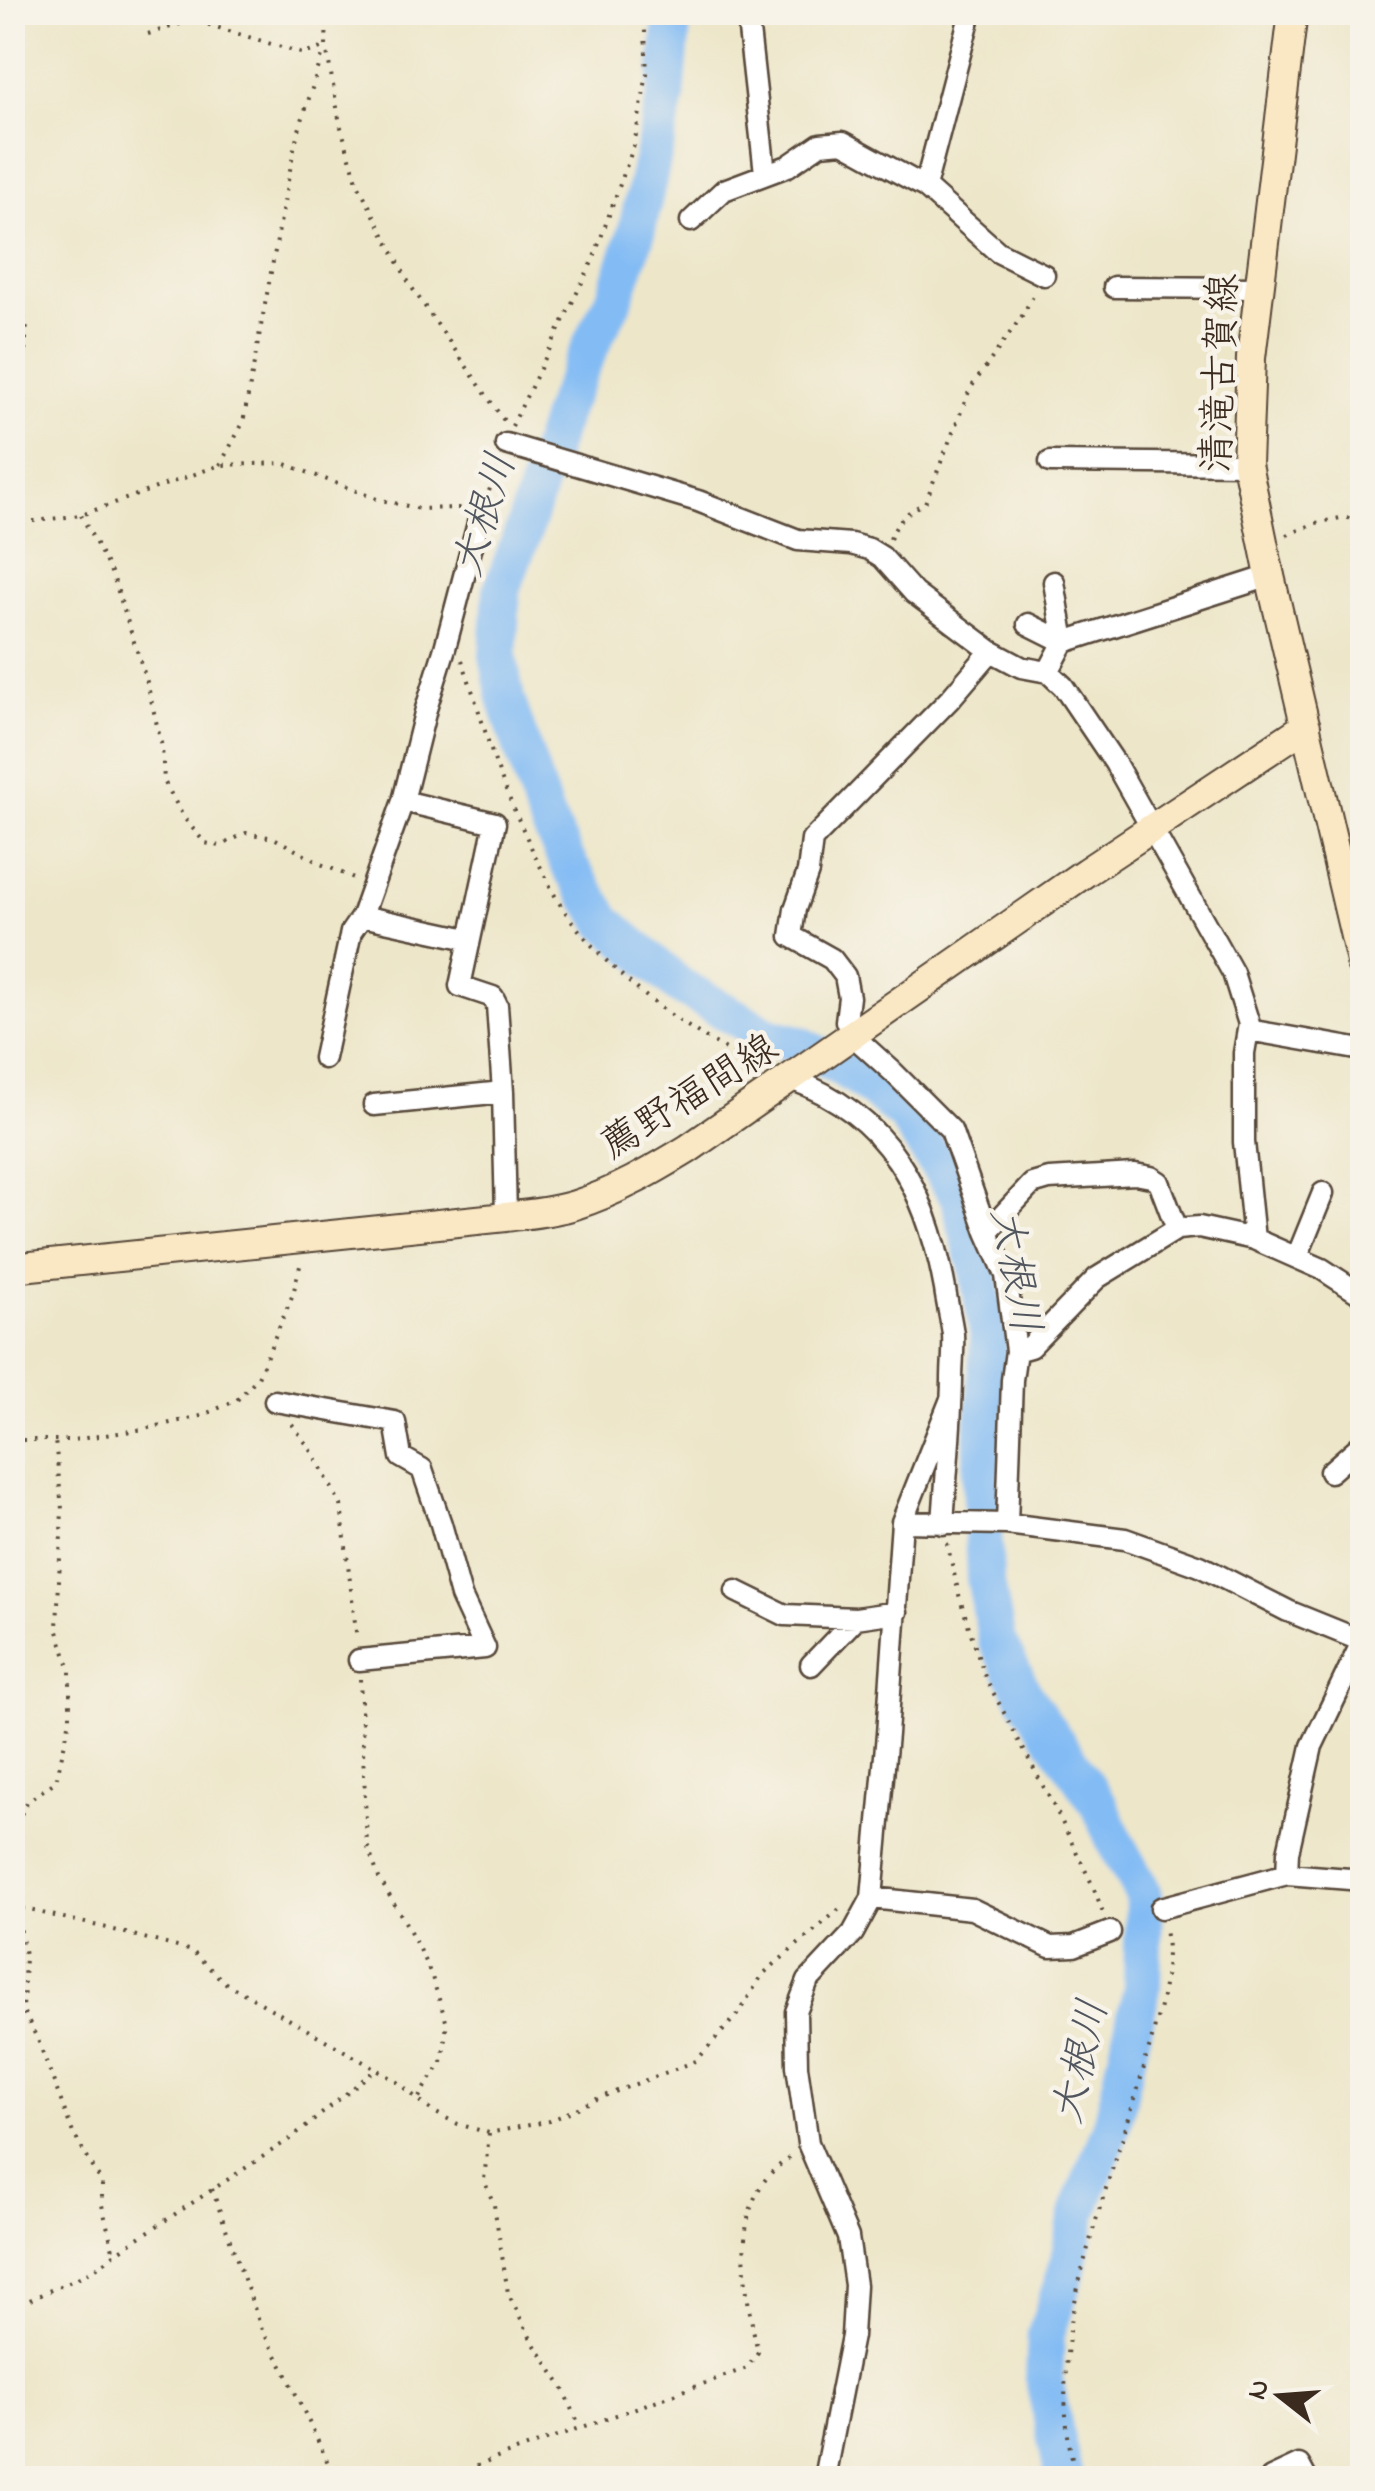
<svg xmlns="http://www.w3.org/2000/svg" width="1375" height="2491" font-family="'Indie Flower','Klee One',sans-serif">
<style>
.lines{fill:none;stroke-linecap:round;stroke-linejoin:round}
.river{stroke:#83bcf4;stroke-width:38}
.street-casing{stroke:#564638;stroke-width:25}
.secondary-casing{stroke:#564638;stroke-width:32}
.path{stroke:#564638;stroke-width:4;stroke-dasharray:2.5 8;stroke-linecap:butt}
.street{stroke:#fff;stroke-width:20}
.secondary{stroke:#fae7c3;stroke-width:28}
.labels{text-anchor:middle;stroke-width:9;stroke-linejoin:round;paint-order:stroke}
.street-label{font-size:40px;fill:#3b2a1e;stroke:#f7f3e8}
.water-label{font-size:42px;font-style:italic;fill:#51565e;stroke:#f7f3e8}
</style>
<rect width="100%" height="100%" fill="#f7f3e8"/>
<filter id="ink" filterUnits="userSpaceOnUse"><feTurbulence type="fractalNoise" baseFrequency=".01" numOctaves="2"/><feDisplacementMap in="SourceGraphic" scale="20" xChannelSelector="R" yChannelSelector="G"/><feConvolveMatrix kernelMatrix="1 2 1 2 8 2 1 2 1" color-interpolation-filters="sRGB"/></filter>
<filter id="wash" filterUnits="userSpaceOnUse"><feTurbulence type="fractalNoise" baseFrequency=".0048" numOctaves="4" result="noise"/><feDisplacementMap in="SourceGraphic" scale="40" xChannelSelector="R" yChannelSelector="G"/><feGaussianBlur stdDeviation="2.25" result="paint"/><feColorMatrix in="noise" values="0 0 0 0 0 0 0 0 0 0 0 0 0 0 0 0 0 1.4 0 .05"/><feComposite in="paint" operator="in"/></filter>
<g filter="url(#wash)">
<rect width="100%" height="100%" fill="#ede6c9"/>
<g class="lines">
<path class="river" d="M673,12L666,97L635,238L614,300L596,334L563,408L523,532L502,589L498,655L506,699L545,816L571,869L606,922L680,986L769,1036L802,1045L858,1078L904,1114L959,1197L978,1270L989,1339L981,1478L985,1578L997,1641L1026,1698L1100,1806L1116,1844L1144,1895L1142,1988L1112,2125L1079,2211L1066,2273L1046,2334L1044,2379L1064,2478"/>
</g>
</g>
<g filter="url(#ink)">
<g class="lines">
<g class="street-casing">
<path id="street" d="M747,12L765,173
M925,187L971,12
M691,221L724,190L788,166L820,144L843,142L925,187L998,252L1044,275
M1114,287L1258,288
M506,444L698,501L798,540L851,544L869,549L882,557L914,593L991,651L1021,667L1048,672L1063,686L1115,763L1233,973L1249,1024L1244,1053V1142L1254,1239
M1050,462L1247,464
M1054,582L1064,642
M1028,624L1064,642
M991,651L950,699L812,840L808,872L795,909L791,936L832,959L845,976L849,997L846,1021L852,1035L893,1072L951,1130L987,1232L1006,1275L1016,1351L1012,1380L1007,1524
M1048,672L1064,642L1270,576
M403,801L495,823L460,986L493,997L497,1005L503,1092L506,1217
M468,939L362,916L403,801L426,709L445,648L482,508
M1248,1030L1362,1050
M324,1058L351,932L362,916
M791,1079C889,1115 927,1191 945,1289C947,1304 951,1319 953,1334C954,1349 952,1365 952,1380C951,1428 946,1476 943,1524
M374,1105L503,1092
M987,1232L1032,1184L1049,1179L1135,1174L1151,1177L1159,1182L1177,1229
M1297,1257L1323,1193
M1016,1351L1030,1347L1097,1278L1177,1229L1199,1227L1254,1239L1322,1269L1362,1295
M275,1401L395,1422L401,1457L422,1469L441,1524L461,1596L485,1648L359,1660
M1330,1472L1362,1444
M902,1522L1007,1524L1125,1539L1200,1566L1288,1611L1362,1641
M736,1591L785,1615L856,1618L897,1612
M811,1665L856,1618
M1287,1874L1288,1852L1312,1746L1362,1642
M872,1898L972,1909L1050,1947L1074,1946L1110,1932
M1161,1908L1287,1874L1362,1880
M824,2478L852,2336L855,2285L848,2237L808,2143L797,2066L796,2012L808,1981L853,1933L872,1898L887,1734L902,1522L951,1399
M1271,2478L1299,2465L1306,2478"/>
</g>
<g class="secondary-casing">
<path id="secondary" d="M1293,12L1251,358L1247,464L1270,576L1362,966
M12,1268L506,1217C528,1214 553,1212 575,1205C616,1192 652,1171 688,1149L1086,872L1306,726"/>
</g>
<path class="path" d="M327,12L326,46L340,124L358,184L410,285L507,425
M148,34L193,20L304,54L326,46
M12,300L27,323L19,447L12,472
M512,426L593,260L634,145L647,74L644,12
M220,465L243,423L295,143L324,50
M489,491L500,462
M81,515L113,576L147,682L162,747L164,781L184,818L205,843L220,846L246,833L274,838L321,864L356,879
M12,521H36L81,515L220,465L283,463L377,499L420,509L461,508
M1287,535L1316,523L1345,517L1362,522
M890,539C898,520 906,512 925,503L970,389L1022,316L1034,294
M462,660C472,689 481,718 490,747C502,785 520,823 537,860C546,877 554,897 566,913C615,981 686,1032 762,1067
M292,1424L313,1453L341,1505L357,1640
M12,1440H73L144,1429L201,1416L237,1400L258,1377L293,1294L301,1262
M947,1543L960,1599L985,1677L1059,1816L1093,1886L1104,1915
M360,1679L367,1845L379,1878L408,1927L431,1974L447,2024L442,2062L418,2099
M12,1833L27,1802L56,1781L70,1720V1670L57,1628L62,1509L55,1440
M12,1906L107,1928L192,1951L224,1982L376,2069
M17,1909L25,1955L23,2011L38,2040L73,2133L102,2183V2205L114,2254
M489,2134L484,2180L494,2205L508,2293L532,2341L563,2387L580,2427
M212,2189L262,2330L287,2375L335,2478
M12,2311C44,2288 86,2281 114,2254L296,2135L376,2069L397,2082L432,2111L458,2124L489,2133L550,2121L599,2098L696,2061L737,2015L763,1974L843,1906
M12,2478H13
M437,2478L461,2472
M464,2478L463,2472L502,2456L747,2368L758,2352C746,2298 729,2216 772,2172C777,2166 785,2162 790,2157
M1077,2478C1036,2337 1112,2191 1147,2056C1158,2015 1172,1971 1165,1929"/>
<use href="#street" class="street"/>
<use href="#secondary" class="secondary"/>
</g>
</g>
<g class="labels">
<g class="street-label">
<text transform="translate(1218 373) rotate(-88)" y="14">清滝古賀線</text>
<text transform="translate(688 1095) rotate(-32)" y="14">薦野福間線</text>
</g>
<g class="water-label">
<text transform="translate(482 514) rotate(-73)" y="15">大根川</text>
<text transform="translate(1018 1270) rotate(80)" y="15">大根川</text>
<text transform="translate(1078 2061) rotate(-77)" y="15">大根川</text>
</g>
</g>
<rect width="1375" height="2491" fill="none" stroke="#f7f3e8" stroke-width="50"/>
<g transform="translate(1280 2396) rotate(287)" stroke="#f7f3e8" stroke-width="8" paint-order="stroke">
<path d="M0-8L18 38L0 25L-18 38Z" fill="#3b2a1e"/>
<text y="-15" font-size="28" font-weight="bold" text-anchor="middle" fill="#3b2a1e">N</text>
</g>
</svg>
